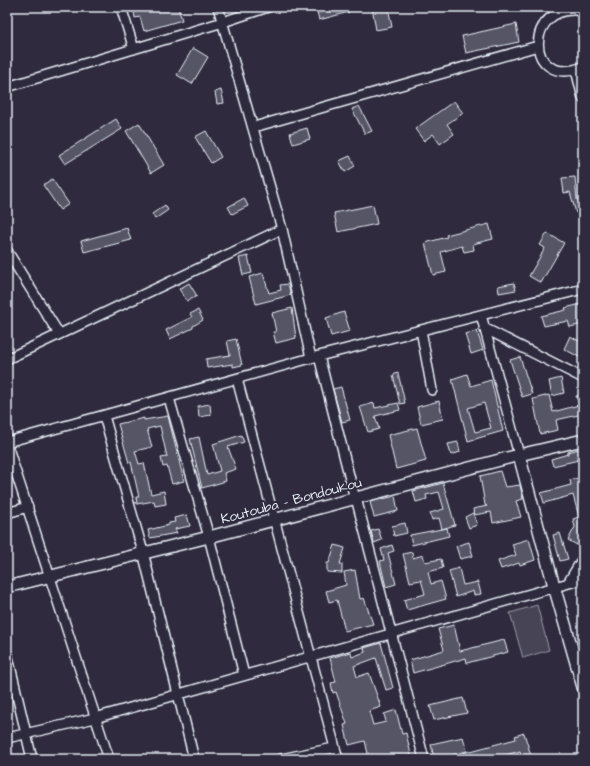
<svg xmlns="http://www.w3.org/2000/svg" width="590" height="766" font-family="'Architects Daughter',sans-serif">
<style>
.green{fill:#464455;stroke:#979aa6}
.building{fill:#575565;stroke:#e8f1f8;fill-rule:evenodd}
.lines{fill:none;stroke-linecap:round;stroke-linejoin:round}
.minor-casing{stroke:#e8f1f8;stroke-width:12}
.major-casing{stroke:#e8f1f8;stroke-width:14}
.minor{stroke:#2f2a3d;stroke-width:9}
.major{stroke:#2f2a3d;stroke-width:11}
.labels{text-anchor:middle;stroke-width:4;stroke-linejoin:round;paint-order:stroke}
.street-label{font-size:14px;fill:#e8f1f8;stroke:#2f2a3d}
</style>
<rect width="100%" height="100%" fill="#2f2a3d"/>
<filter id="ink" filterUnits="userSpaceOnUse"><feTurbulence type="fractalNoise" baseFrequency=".025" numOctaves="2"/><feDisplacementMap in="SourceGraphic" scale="8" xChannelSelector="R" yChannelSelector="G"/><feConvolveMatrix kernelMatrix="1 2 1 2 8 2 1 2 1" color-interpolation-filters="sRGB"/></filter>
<g filter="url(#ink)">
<path class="green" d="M537,605L549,650L523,658L510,613Z"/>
<path class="building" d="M152,7H178L182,20L144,31L140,17L135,18L134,12Z
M316,7H348L349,12L319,20Z
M372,7H388L392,27L376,30Z
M516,24L519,42L466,53L462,36Z
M193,48L208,57L192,84L177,75Z
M221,90L224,103L217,104L215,92Z
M454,101L463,113L447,124L454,134L440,144L433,134L424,141L415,129Z
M359,106L372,131L365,134L352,109Z
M116,119L122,129L65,164L59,155Z
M139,123L164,165L151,173L126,131Z
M307,128L310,139L293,144L290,133Z
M206,131L221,157L211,163L195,137Z
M350,156L355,166L345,172L339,161Z
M575,177L577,200L583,198V210L576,213L570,192L564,193L562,178Z
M52,179L69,204L60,210L43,185Z
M244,198L248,206L232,214L228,207Z
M165,205L168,210L155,219L152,214Z
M373,205L377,224L338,232L334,213Z
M489,224L493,239L473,244L474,250L464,252L462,246L441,252L446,272L433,275L425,243L447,237L446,235Z
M127,228L131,240L84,252L81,241Z
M547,233L564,243L541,283L529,276L545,248L540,245Z
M248,256L252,273L243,275L239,258Z
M263,273L269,293L281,290L280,285L288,284L291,295L256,304L249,277Z
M189,283L197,296L187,301L179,289Z
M514,283L516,290L499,293L498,286Z
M581,304L583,324L570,327L568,321L544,326L541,316L566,310L565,308Z
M292,308L296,338L276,343L273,332H276L272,313Z
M198,310L203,320L193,326V328L170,339L166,330L192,317L190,314Z
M344,312L350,331L331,336L326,318Z
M477,331L483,350L471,354L465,334Z
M570,336L583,343V359L564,349Z
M236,339L242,365L233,367V364L207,368L206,359L230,355L227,341Z
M520,357L532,394L522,397L510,360Z
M398,373L405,403L400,404L393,375Z
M467,374L471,386L491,380L503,431L468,441L452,379ZM484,403L491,428L475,432L468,408Z
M561,378L564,393L552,396L549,381Z
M341,387L350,420L342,422L333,389Z
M549,395L553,412L579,405L576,396L583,395V414L556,420L558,430L540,434L533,399Z
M439,401L443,419L421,424L417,407Z
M374,403L375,408L398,403L400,410L375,416L379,429L368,432L360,407Z
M210,404L211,415L199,417L198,406Z
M168,416L184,481L172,484L167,466L163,467L161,458L167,457L160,426L147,429L152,447L135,451L139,464L144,463L151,494L164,491L166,504L155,506L154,501L137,504L136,497H139L131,462L129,463L118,424L144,418V420Z
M417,428L426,461L396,469L388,435Z
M241,435L244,442L228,447L236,469L224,473L226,481L202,488L190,439L199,437L207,475L220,471L213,444Z
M458,442L460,452L451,455L448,444Z
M583,448V459L553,466L551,459L568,454V452Z
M500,471L505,487L520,485L523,499L516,501L521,517L493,523L491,512L474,515L473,509L487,506L485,505L480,476Z
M583,477V534L577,545L568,540L575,527L573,519L579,517L573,495L544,503L541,493L571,485L570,480Z
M443,483L455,525L442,529L439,518L432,520L430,513L444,509L439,492L426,495L427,499L416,502L413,491Z
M395,496L398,511L374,517L370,502Z
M473,513L477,525L469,528L465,517Z
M187,515L190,526L175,529L177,533L150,538L148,530L169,525V523L175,522L174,518Z
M405,523L407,533L394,536L392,526Z
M447,528L449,536L412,545L410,535Z
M378,529L382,540L374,543L371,531Z
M560,533L568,559L560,561L553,535Z
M529,539L535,560L520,565L519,563L501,569L498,561L516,555L512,544Z
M469,542L473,556L460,559L456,546Z
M335,545L345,548L340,564H342V573L327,572V563H329Z
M392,545L394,551L388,553L396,584L386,587L380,561L384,560L381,549Z
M412,552L413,558L423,555L425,562L441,559L443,568L428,572L431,584L441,581L446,599L407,610L404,600L425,594L421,580L410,582L403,554Z
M459,568L463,585L478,582L481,594L474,595L473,591L456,597L449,571Z
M355,570L360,599L364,598L373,624L345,631L337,600L329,602L326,591L346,585L344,572Z
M454,625L460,651L504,640L508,652L467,663L466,658L413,673L410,660L444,650L438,629Z
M381,643L393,688L386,690L376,658L354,666L357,677L369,673L381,707L369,711L373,725L386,722L384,714L396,710L402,734L406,733L412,759H379L378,756L369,758L365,741L349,745L344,725L347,724L336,692L333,693L331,683L336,682L330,658L351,652L352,657L365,652L364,648Z
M463,698L467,713L434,720L430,706Z
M524,733L532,759H522L520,751L492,759H465L463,753L516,739L515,736Z
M463,737L467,751L452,755L453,759H434L431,744Z"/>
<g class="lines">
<g class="minor-casing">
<path id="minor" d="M121,7L134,49
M218,7L282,229L311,358
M583,11C524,0 523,90 583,67
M576,70L583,98
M7,87L223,22L268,7
M254,127L538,46
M7,251L59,334
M481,315L519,455
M484,328L583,378
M421,330L432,390
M319,356L355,499
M7,359L282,229
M237,379L338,759
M169,398L209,537L244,675
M104,416L143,552L194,759
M7,442L311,358L583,289
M7,445L109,759
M356,498L424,759
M7,513L28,507
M568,583L583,558
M7,653L32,759
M7,738L95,718L583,579
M281,759L334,748"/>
</g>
<g class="major-casing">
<path id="major" d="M519,455L554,586L583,687
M7,587L209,537L519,455L583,440"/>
</g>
<use href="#minor" class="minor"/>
<use href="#major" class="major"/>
</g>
</g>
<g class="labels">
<g class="street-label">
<text transform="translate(291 500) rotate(-15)" y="5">Koutouba - Bondoukou</text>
</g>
</g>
<rect width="590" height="766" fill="none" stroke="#2f2a3d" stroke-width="24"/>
<rect x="12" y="12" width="566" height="742" fill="none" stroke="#e8f1f8" stroke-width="1.5" filter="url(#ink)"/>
</svg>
